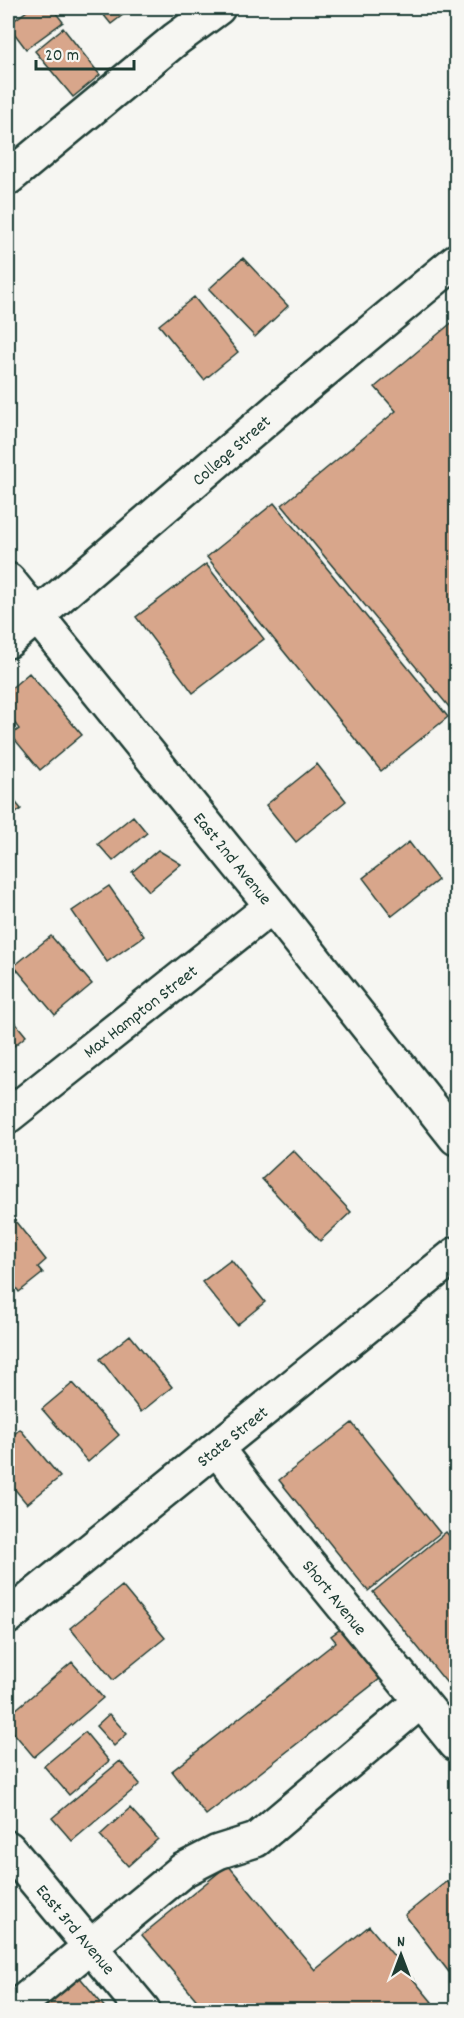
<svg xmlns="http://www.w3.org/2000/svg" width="464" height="2018" font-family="Dekko,sans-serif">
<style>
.building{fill:#d8a68b;stroke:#1f3d34;stroke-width:1.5}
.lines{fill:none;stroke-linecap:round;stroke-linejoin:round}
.minor-casing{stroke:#1f3d34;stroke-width:38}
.minor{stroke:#f6f6f2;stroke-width:33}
.labels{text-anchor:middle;stroke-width:5;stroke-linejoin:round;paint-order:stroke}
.street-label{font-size:18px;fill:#1f3d34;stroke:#f6f6f2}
</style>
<rect width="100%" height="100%" fill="#f6f6f2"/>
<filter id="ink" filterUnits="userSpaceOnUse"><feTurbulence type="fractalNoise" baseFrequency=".0167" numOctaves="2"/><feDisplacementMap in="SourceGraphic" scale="12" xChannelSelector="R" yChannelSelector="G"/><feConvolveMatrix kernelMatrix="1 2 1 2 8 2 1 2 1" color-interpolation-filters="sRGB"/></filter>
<g filter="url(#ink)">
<path class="building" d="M31,8H52L63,22L26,49L8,25Z
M98,8H132L111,24Z
M63,28L100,75L73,97L35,51Z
M243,258L288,306L255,337L209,289Z
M194,297L238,352L204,380L159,325Z
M456,319V711L454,713L282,505L396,411L375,387Z
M274,503L448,717L381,771L207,557Z
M206,564L264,639L193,693L136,617Z
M29,673L82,735L40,770L11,735L19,729L8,714V691Z
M317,764L346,801L296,842L266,805Z
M8,793L21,809L8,820Z
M133,816L147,833L113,861L98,844Z
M409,842L438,880L392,916L363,878Z
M158,850L181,864L149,891L132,872Z
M109,886L144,936L107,962L72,911Z
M51,936L92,984L55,1015L14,966Z
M8,1014L26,1036L8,1051Z
M293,1150L351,1212L320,1241L262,1179Z
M8,1212L46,1260L38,1267L43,1273L19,1292L14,1285L8,1289Z
M231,1260L265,1302L237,1325L202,1282Z
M130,1335L172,1387L141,1412L100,1359Z
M73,1383L119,1435L88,1462L42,1409Z
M352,1423L440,1533L368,1591L279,1480Z
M20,1429L60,1477L27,1504L8,1481V1440Z
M446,1532L456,1544V1681L450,1687L373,1592Z
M122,1586L165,1638L113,1680L70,1628Z
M342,1628L381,1678L206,1815L172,1771L336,1642L331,1636Z
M72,1662L103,1698L34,1757L8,1726V1716Z
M109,1714L127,1734L114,1746L96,1726Z
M85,1732L109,1761L69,1795L44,1766Z
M120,1761L140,1784L72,1841L52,1818Z
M130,1808L158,1839L128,1866L100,1835Z
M228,1865L315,1970L369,1926L432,2002L422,2010H205L142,1935Z
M447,1881L456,1893V1972L452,1976L405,1915Z
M77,1974L107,2010H32Z"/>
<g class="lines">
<g class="minor-casing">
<path id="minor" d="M8,178L176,39L218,8
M8,580L272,906L456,1138
M8,641L284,404L456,261
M8,1116L272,906
M217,1449L250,1492L456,1744
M8,1617L456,1254
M8,1848L143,2010
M13,2010L183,1870L218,1852L256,1840L421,1701"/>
</g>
<use href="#minor" class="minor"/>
</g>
</g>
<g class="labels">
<g class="street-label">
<text transform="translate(231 450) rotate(-41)" y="6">College Street</text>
<text transform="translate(233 858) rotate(51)" y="6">East 2nd Avenue</text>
<text transform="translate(140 1011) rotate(-38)" y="6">Max Hampton Street</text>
<text transform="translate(232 1436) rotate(-39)" y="6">State Street</text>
<text transform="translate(335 1597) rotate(51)" y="6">Short Avenue</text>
<text transform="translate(76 1929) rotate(50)" y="6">East 3rd Avenue</text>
</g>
</g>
<rect width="464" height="2018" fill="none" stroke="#f6f6f2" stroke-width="30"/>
<rect x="15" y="15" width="434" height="1988" fill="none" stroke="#1f3d34" stroke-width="2" filter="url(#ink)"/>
<g transform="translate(401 1955)" stroke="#f6f6f2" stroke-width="4.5" paint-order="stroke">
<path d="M0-4.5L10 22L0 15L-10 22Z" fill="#1f3d34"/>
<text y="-9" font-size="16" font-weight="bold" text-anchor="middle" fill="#1f3d34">N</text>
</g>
<path d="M36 60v9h98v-9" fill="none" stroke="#1f3d34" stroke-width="3"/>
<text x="45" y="60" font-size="18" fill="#1f3d34" stroke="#f6f6f2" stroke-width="4.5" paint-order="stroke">20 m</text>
</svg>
